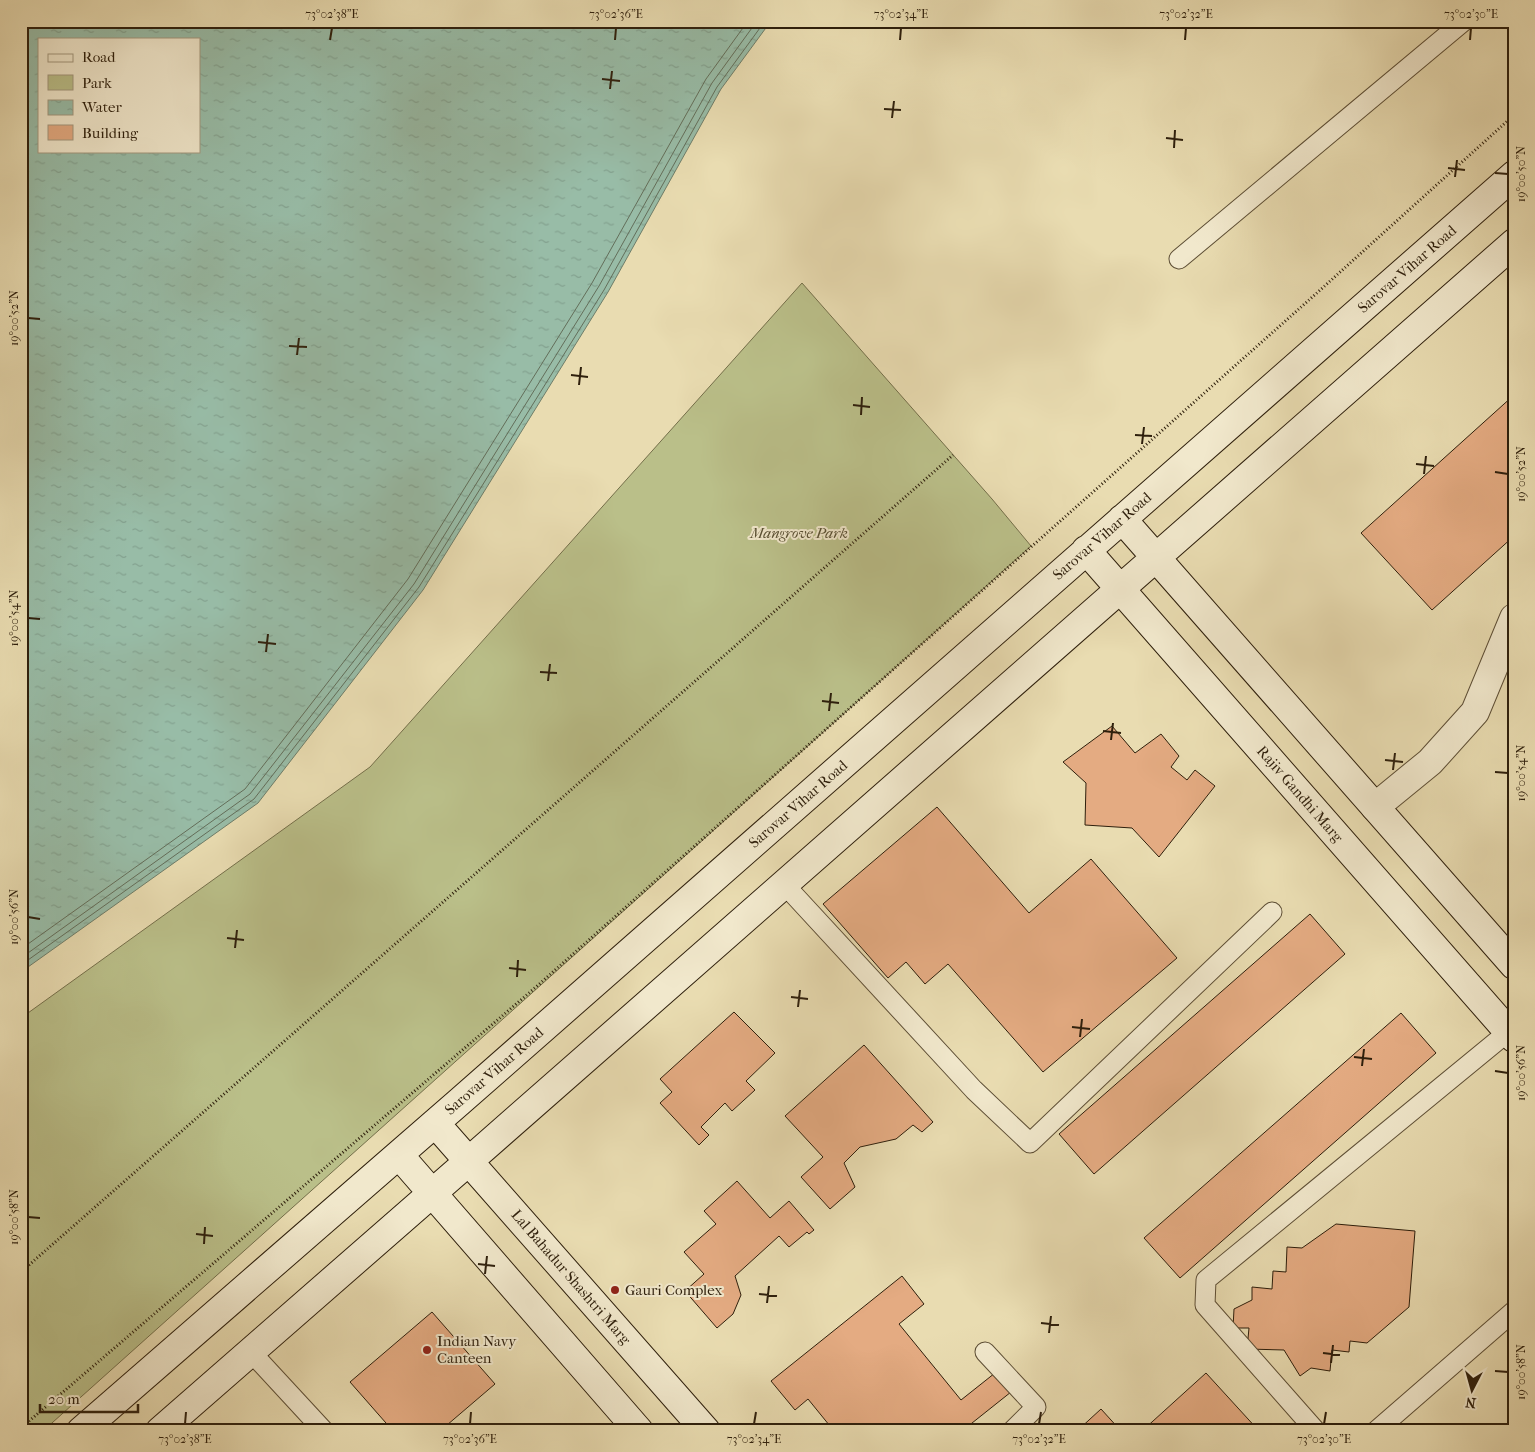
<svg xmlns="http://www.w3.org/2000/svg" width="1535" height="1452" font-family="'IM FELL French Canon',serif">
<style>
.green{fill:#babf89;stroke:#746f4a}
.water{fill:url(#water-ripples);stroke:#6e7d69;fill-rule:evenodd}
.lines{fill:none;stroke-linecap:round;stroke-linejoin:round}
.shore{stroke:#636e5a;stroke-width:1}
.building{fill:#e4ab82;stroke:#2e1f0c}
.lane-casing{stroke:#5d4e35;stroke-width:21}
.street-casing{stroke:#5d4e35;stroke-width:30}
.secondary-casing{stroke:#2e1f0c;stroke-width:30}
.path{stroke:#2e1f0c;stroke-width:3;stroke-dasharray:1 2.5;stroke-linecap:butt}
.lane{stroke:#f1e8cc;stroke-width:19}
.street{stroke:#f1e8cc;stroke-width:28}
.secondary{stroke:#f1e8cc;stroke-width:28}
.ticks{fill:none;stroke:#2e1f0c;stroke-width:2}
.poi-dot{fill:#8f2418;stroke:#f1e8cc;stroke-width:2}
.labels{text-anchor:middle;stroke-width:4;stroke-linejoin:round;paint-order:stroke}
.street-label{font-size:15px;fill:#2e1f0c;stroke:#f1e8cc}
.park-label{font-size:15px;font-style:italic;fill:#584f32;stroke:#f1e8cc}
.poi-label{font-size:15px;fill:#2e1f0c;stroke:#f1e8cc;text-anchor:start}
.neatline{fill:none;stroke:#2e1f0c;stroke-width:2}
.ticks-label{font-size:12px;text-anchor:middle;fill:#2e1f0c}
</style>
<defs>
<pattern id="water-ripples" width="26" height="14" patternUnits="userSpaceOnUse" patternTransform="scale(1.25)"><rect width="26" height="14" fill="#98bca7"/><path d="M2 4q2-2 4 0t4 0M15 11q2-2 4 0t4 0" fill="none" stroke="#83a18f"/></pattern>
</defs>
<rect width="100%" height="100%" fill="#e9dcb1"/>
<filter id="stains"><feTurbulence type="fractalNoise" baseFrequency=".004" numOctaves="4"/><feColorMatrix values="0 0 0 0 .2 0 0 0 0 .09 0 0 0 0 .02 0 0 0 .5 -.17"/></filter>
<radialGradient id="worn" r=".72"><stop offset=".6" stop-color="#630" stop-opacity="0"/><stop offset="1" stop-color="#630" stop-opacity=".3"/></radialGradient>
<path class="green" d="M802,283L992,499L1031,546L43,1431H21V1018L370,767Z"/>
<path class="water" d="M21,21H771L721,89L608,292L423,590L258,803L21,972ZM39,39H199V151H39Z"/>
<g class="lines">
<path class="shore" d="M21,949L245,789L408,579L592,283L706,79L748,21
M21,958L250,794L414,584L599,286L712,83L757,21
M21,965L254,799L419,587L604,290L717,87L765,21"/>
</g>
<path class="building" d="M1514,395V536L1432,610L1361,533Z
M1112,726L1135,753L1161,734L1179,756L1171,767L1187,780L1195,770L1215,786L1159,857L1132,828L1085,825L1086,783L1063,762Z
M937,807L1029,913L1091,859L1177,958L1043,1072L948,964L925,984L906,962L888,978L823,904Z
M1310,914L1345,954L1094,1174L1059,1134Z
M734,1012L775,1053L746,1081L755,1090L732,1111L725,1103L701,1127L709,1135L699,1145L660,1103L672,1092L660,1079Z
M1401,1013L1436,1053L1180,1278L1144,1238Z
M864,1045L933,1122L922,1132L913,1125L896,1139L860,1147L844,1163L855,1187L830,1209L801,1177L823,1157L785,1116Z
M737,1181L770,1218L789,1201L814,1230L809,1234L807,1232L789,1247L779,1236L735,1276L741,1295L733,1314L717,1328L685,1291L704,1274L684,1252L716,1224L704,1211Z
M1336,1224L1415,1231L1409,1307L1367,1343L1350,1341L1349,1352L1332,1350L1330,1371L1311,1368L1300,1376L1284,1350L1247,1349L1249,1328H1233L1234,1309L1252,1300V1287L1272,1289L1273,1271L1286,1272L1287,1247L1302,1248Z
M902,1276L924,1304L899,1324L961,1400L995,1373L1011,1392L962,1431H834L808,1399L795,1410L771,1381Z
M432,1312L495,1384L440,1431H393L350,1382Z
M1206,1373L1259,1431H1142Z
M1101,1409L1121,1431H1077Z"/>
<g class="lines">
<g class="lane-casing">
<path id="lane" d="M1179,259L1464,21
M784,884L974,1090L1030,1143L1272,912
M251,1352L324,1431
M985,1352L1036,1407L1012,1431
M1316,1431L1205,1305L1206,1280L1508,1032
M1376,1431L1514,1311"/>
</g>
<g class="street-casing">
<path id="street" d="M1375,807L1430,762L1475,712L1514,618"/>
</g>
<g class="secondary-casing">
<path id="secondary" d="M1122,519L1514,965
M1086,550L1514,1038
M435,1123L706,1431
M399,1155L639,1431
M81,1431L458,1103L1514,175
M160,1431L469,1161L1514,243"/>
</g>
<path class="path" d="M21,1272L953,455
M21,1428L536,987L1318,292L1514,115"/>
<use href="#lane" class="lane"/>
<use href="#street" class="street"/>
<use href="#secondary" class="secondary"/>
</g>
<path class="ticks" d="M330,40L332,28M615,40L616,28M900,40L901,28M1185,40L1186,28M1470,40L1471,28M602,79L620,81M610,89L612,71M884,109L901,110M892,118L894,101M1166,138L1183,140M1174,148L1175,130M1448,168L1465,170M1495,173L1508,174M1455,177L1457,160M28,318L40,319M289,346L307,347M297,355L299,338M571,375L588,377M579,385L581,367M853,405L870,407M861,415L862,397M1135,435L1152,436M1142,444L1144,427M1416,464L1434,466M1495,472L1508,474M1424,474L1426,456M28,618L40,619M258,642L276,644M266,652L268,634M540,672L557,673M548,681L550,664M822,701L839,703M829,711L831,693M1103,731L1121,733M1111,740L1113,723M1385,760L1403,762M1393,770L1395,753M1495,772L1508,773M28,917L40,919M227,938L244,940M235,948L237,930M509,968L526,970M517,977L518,960M791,997L808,999M798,1007L800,990M1072,1027L1090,1029M1080,1037L1082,1019M1354,1057L1372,1059M1362,1066L1364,1049M1495,1071L1508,1073M28,1217L40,1218M196,1234L213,1236M204,1244L205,1227M478,1264L495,1266M485,1274L487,1256M759,1294L777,1296M767,1303L769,1286M1041,1323L1059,1325M1049,1333L1051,1316M1323,1353L1340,1355M1331,1363L1333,1345M1495,1371L1508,1372M185,1424L186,1412M470,1424L471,1412M754,1424L756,1412M1039,1424L1041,1412M1324,1424L1326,1412"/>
<g class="poi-dot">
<circle cx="615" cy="1290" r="5"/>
<circle cx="427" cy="1350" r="5"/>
</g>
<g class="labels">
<g class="street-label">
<text transform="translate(1407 269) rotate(-41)" y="5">Sarovar Vihar Road</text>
<text transform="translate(1102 536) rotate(-41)" y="5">Sarovar Vihar Road</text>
<text transform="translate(1300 794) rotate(49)" y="5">Rajiv Gandhi Marg</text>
<text transform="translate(798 804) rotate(-41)" y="5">Sarovar Vihar Road</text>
<text transform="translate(494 1071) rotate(-41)" y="5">Sarovar Vihar Road</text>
<text transform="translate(571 1277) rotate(49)" y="5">Lal Bahadur Shashtri Marg</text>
</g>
<g class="park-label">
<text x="799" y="538">Mangrove Park</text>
</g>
<g class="poi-label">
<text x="625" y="1295">Gauri Complex</text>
<text x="437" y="1346">Indian Navy<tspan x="437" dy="17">Canteen</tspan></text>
</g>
</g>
<rect width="1535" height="1452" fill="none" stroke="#e9dcb1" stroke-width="55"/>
<rect x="38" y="38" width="162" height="115" fill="#f1e8cc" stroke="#a3987f"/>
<rect x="48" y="54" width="25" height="8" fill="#f1e8cc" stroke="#a3987f"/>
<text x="82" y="62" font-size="15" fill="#2e1f0c">Road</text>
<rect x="48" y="75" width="25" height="15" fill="#babf89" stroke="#a3987f"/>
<text x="82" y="88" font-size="15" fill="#2e1f0c">Park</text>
<rect x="48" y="100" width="25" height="15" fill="url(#water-ripples)" stroke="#a3987f"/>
<text x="82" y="112" font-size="15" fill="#2e1f0c">Water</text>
<rect x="48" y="125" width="25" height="15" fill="#e4ab82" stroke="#a3987f"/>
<text x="82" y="138" font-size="15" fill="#2e1f0c">Building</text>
<g transform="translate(1472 1390) rotate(186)" stroke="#f1e8cc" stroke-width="4" paint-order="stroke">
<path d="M0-4L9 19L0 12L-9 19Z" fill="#2e1f0c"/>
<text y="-8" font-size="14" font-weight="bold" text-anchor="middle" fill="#2e1f0c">N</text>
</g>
<path d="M40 1404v8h98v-8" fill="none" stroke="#2e1f0c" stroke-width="2.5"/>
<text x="48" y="1404" font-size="15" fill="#2e1f0c" stroke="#f1e8cc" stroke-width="4" paint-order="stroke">20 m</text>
<rect x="28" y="28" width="1480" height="1396" class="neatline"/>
<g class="ticks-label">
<text x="332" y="18">73°02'38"E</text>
<text x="616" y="18">73°02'36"E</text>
<text x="901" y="18">73°02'34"E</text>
<text x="1186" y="18">73°02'32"E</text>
<text x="1471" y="18">73°02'30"E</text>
<text transform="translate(1521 174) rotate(-90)" y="4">19°00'50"N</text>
<text transform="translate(14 318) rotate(-90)" y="4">19°00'52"N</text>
<text transform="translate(1521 474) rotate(-90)" y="4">19°00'52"N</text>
<text transform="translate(14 618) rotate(-90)" y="4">19°00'54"N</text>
<text transform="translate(1521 773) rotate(-90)" y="4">19°00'54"N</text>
<text transform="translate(14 917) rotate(-90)" y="4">19°00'56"N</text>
<text transform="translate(1521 1073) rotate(-90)" y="4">19°00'56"N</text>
<text transform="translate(14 1217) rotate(-90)" y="4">19°00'58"N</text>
<text transform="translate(1521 1372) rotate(-90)" y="4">19°00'58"N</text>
<text x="185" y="1443">73°02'38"E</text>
<text x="470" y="1443">73°02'36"E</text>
<text x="754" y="1443">73°02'34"E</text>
<text x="1039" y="1443">73°02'32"E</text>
<text x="1324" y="1443">73°02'30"E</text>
</g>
<rect width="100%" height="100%" filter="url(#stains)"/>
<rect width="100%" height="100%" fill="url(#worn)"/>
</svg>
